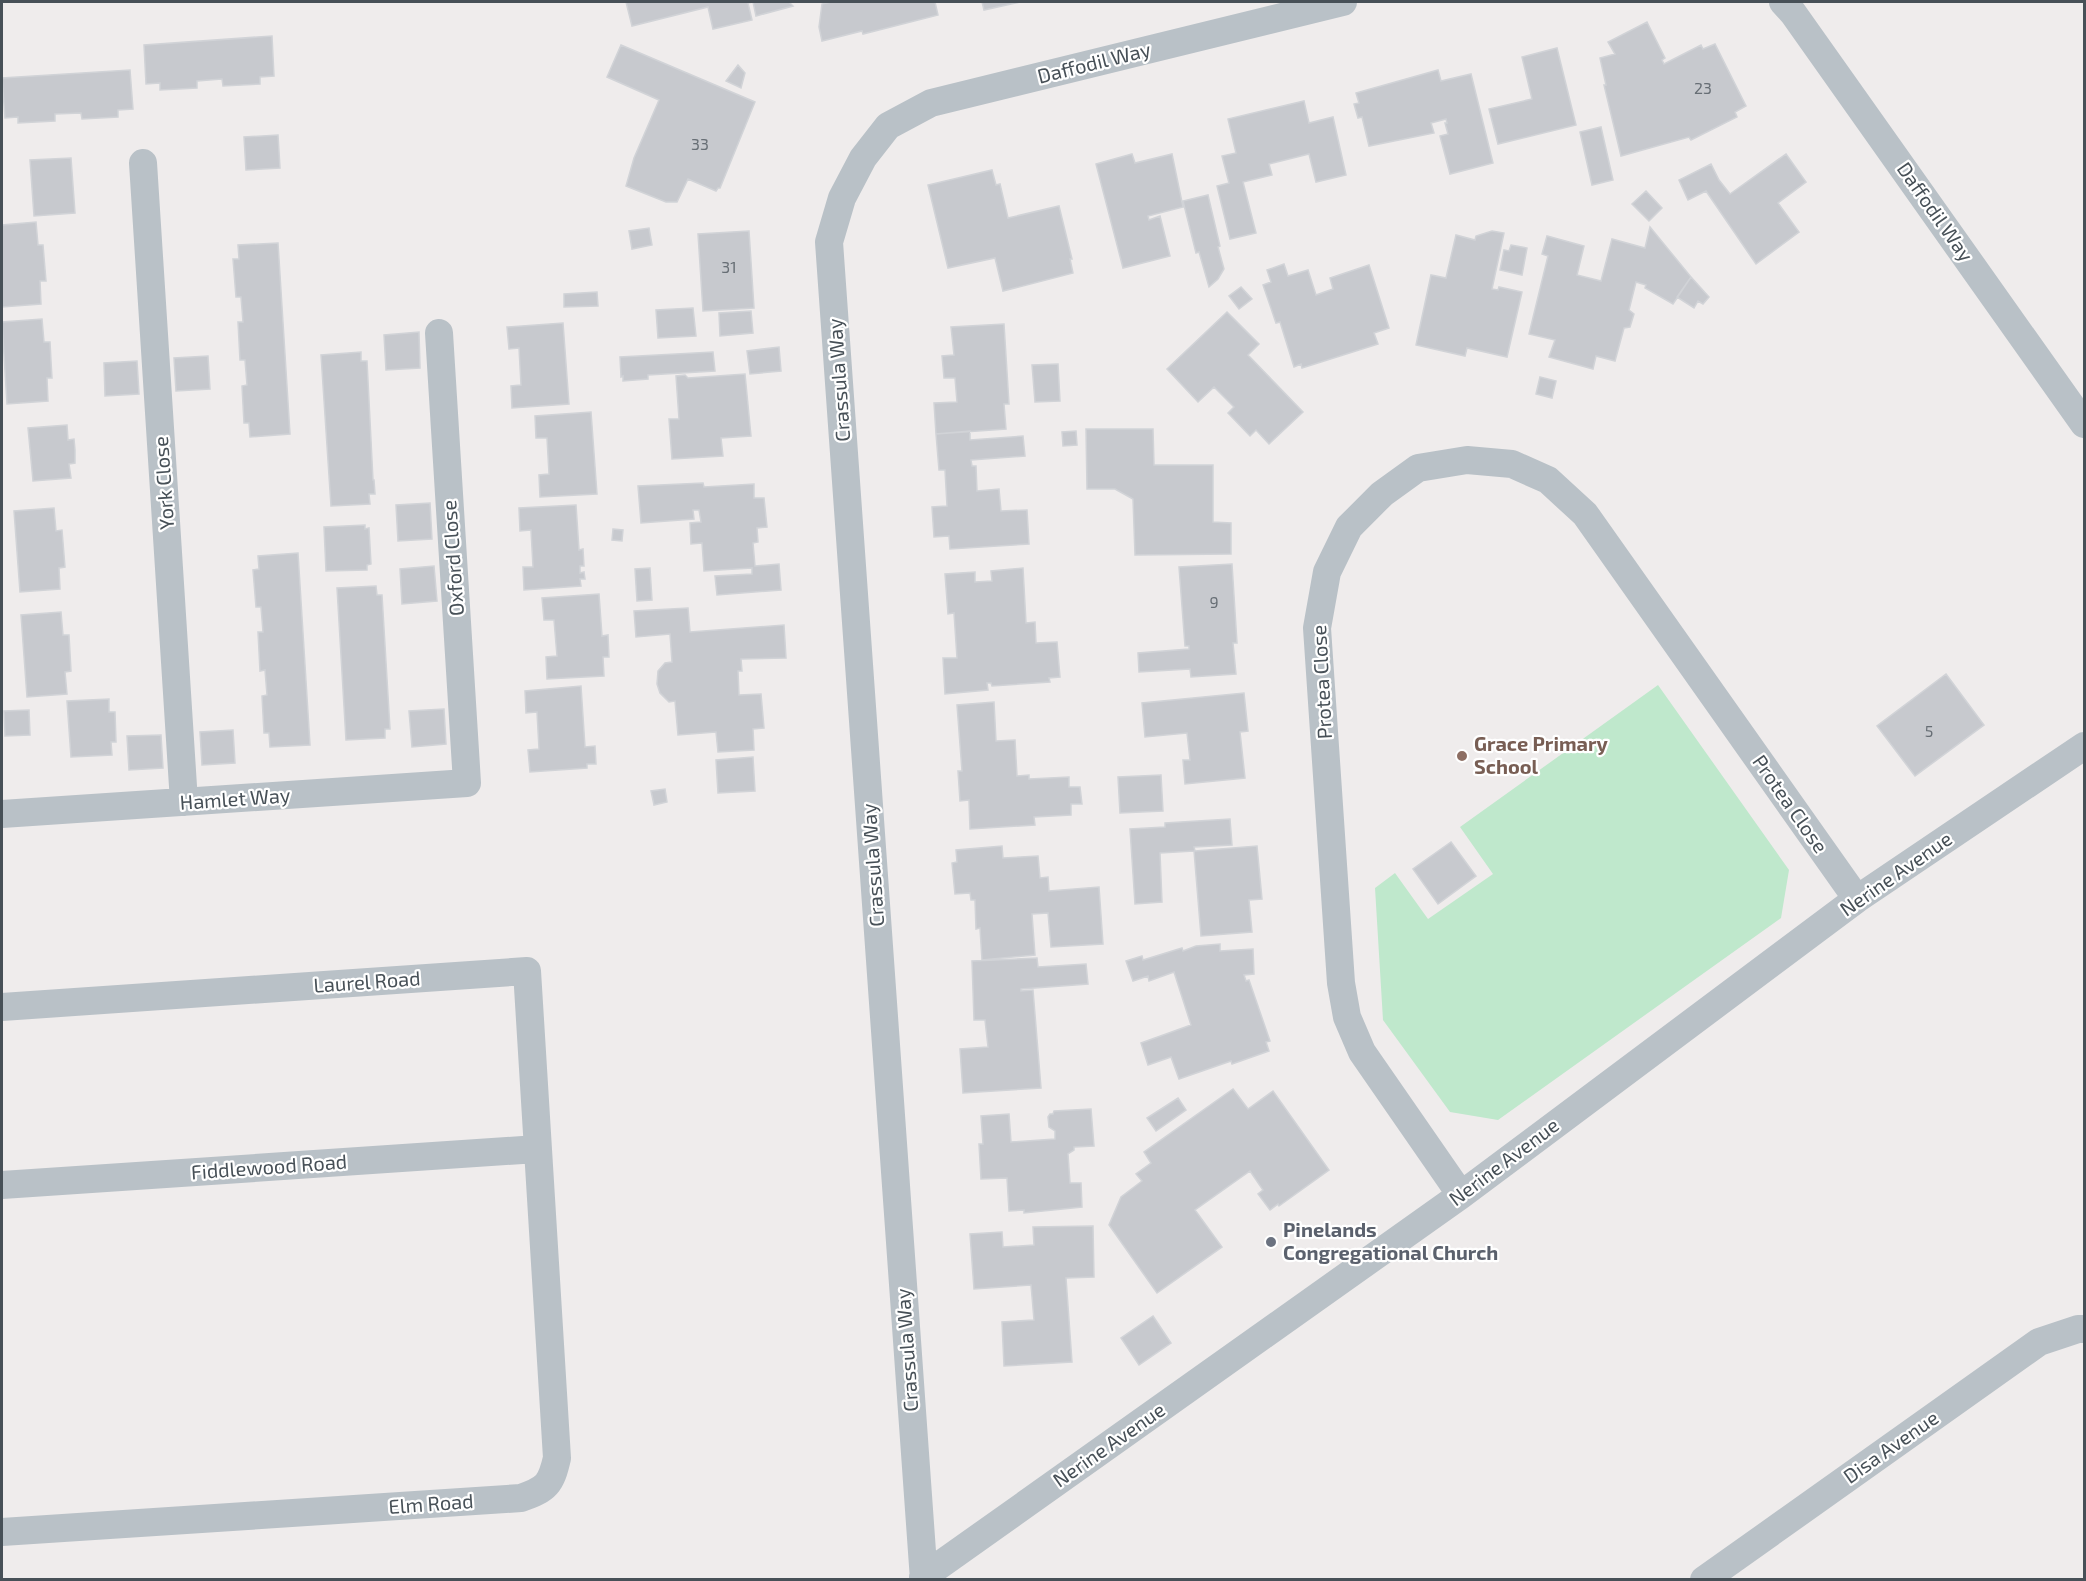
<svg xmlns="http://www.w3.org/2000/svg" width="2086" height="1581" font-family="'Exo 2',sans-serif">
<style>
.green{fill:#bfe8cc}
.building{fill:#c7c9ce;stroke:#d1d3d7;stroke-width:1.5}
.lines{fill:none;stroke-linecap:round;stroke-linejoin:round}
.minor{stroke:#b9c1c7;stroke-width:28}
.education-dot{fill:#8d6e63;stroke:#fff;stroke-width:2}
.worship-dot{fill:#6b7280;stroke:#fff;stroke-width:2}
.labels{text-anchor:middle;stroke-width:4.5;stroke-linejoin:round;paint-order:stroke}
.number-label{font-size:16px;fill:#676e75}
.street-label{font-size:20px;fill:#475057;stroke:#fff}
.education-label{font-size:20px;font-weight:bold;fill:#785e54;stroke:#fff;text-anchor:start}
.worship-label{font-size:20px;font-weight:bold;fill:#5b616d;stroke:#fff;text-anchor:start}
</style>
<rect width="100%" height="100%" fill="#efecec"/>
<path class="green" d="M1658,685L1789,870L1781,918L1498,1120L1450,1112L1383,1020L1375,888L1395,873L1428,919L1493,874L1460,827Z"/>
<path class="building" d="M626,2H789L793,6L756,16L753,2L748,3L752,20L713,29L708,7L632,26Z
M831,2H935L938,15L863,34L862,31L822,41L819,27L822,4Z
M982,2H1020L984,10Z
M1647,22L1665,58L1662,60L1664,64L1701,45L1703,49L1715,44L1746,106L1735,112L1737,117L1691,140L1689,137L1621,156L1604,85H1606L1600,58L1615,54L1608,42Z
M272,36L274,76L260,77V84L223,86L222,79L197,81V88L160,90V83L146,84L144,45Z
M621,45L755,102L720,188H718L716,191L688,179L677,202H666L626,186L634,158L659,100L607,77Z
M1557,48L1576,125L1498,144L1489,109L1532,99L1522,57Z
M738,65L745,73L741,88L726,81Z
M130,70L133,109L118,110V117L82,119L81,113L55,114V121L18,123V117L5,118L2,78Z
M1438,70L1441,81L1471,74L1493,163L1450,174L1440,136L1448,134L1445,123H1447L1446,119L1431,123L1434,133L1369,146L1362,117L1358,118L1354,104L1359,103L1356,93Z
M1304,101L1309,123L1333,117L1346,175L1316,182L1309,154L1269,164L1272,175L1243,182L1256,233L1230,239L1217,186L1229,183L1222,156L1236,153L1228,119Z
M1601,127L1613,180L1592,185L1580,132Z
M278,135L280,168L246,170L244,137Z
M1132,154L1135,163L1172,154L1183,207L1148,216L1149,220L1160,216L1170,256L1123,268L1096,164Z
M1786,154L1806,182L1778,203L1799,232L1756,264L1706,191L1688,200L1679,180L1711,164L1719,180L1730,194Z
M71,158L75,213L34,216L30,160Z
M992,170L996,185L1000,184L1008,218L1059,206L1072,259H1070L1073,273L1003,291L995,258L948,268L928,185Z
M1646,191L1662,208L1649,221L1632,204Z
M1208,195L1220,246L1218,247L1224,269L1218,279L1209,287L1199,252L1196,253L1183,201Z
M36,222L38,245H43L46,281H40L41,304L2,307V225Z
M1650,227L1691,277L1673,304L1645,288L1646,285L1636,282L1629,310L1634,314L1630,327L1624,328L1615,361L1596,356L1593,369L1549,357L1555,340L1529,334L1548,256L1542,254L1547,236L1584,246L1577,275L1601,281L1612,239L1645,248Z
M649,228L652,245L632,249L629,231Z
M749,231L754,308L703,311L698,234Z
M1492,231L1504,233L1492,289L1498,290L1499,287L1522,292L1507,357L1467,348L1465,356L1416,345L1431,275L1446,278L1456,235L1475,240L1476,236Z
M278,243L290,434L250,437L249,423H244L242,386L247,385L245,360H240L238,322H243L241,297H236L233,259H239L238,245Z
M1511,245L1527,248L1522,275L1500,270L1504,250L1509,251Z
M1284,264L1288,276L1308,270L1316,295L1333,289L1330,278L1369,265L1389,328L1374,333L1378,344L1302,368L1301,364L1294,367L1280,322L1276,323L1263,285L1271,282L1267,270Z
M1691,277L1709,297L1703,304L1698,301L1694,308L1677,297Z
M1241,287L1252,299L1239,309L1229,296Z
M597,292L598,306L564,307V294Z
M693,308L696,336L658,338L656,310Z
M751,311L753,333L720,336L719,313Z
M1227,312L1259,344L1248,355L1303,412L1269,444L1256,430L1250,436L1228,413L1234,407L1214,387L1198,402L1167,369Z
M42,319L44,342H50L51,361L52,378H47L48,401L7,404L2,322Z
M563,323L569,404L512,408L511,386L521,385L519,348L509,349L507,327Z
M1004,324L1009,404H1004L1006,429L936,434L934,403L957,402L955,378H944L942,356L954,355L951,327Z
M419,332L420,368L386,370L384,335Z
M779,347L781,371L750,374L747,351Z
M361,352V361H367L373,480H374L375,494H369L370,504L331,506L321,355Z
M713,352L715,371L648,375V379L623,381V376L621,377L620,357Z
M208,356L210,389L176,391L174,358Z
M137,361L139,394L105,396L104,363Z
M1058,364L1060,401L1035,402L1032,365Z
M745,374L751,436L721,438L723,456L672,459L669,419H679L676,376L685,375L688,378Z
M1540,377L1556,381L1552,398L1536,394Z
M591,412L597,494L540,497L539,475L549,474L547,438H536L535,416Z
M67,425L68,440L74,439L75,450V463L69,464L71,478L33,481L28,428Z
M1086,429H1153L1154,465H1213V522L1231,523V554L1135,555L1133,499L1115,489H1087Z
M970,431V440L1023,436L1025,456L971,460L972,466H976L977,491L999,489L1001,511L1027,510L1029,544L950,549L949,536L934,537L932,507L947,506L945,470H939L936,434Z
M1076,431L1077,445L1063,446L1062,432Z
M703,483L704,487L754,484V498H764L767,527L757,528L758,542L753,543L755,566L779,564L781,590L717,595L715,576L752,574V568L704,571L702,543L691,544L690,523L701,522L699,510H693L694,519L641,523L638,486Z
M430,503L432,539L398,541L396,505Z
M576,505L579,550L583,549L584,566H580V573L584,572L585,579H580L581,586L524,590L523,567H533L531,530L520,531L519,508Z
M54,508L56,531L62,530L65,567L59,568L60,589L20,592L14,511Z
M365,525V529L369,528L371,564L367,565V570L326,571L324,527Z
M613,529L623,530L622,541L612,540Z
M298,553L310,745L270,747L269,733H264L262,696L267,695L265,670L260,671L258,632H263L261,607H256L253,570L259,569L258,556Z
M1232,564L1237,643H1233L1236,674L1191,677L1190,669L1139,672L1138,653L1189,649V646H1185L1179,567Z
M434,566L437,601L402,604L400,569Z
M650,568L652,600L637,601L635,569Z
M1023,568L1026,623L1035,622L1036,643L1057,642L1060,677L1049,678L1050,682L992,686L991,683H987L988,690L945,694L943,658H957L954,613L948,614L945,574L975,572V582L992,581L991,571Z
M376,586L377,595H382L390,729H385V738L346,740L337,588Z
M599,594L602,636L608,635L609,657H603L604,676L547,679L546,657L557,656L554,620H544L542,598Z
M688,608L690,632L784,625L786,658L741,659L742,671H738L739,695L761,694L764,728L753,729L754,750L718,752L716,732L678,735L675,701L669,702L660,693L657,684L658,671L665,663L672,662L670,634L636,637L634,611Z
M61,612L63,635H69L71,671L65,672L67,694L27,697L21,615Z
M1946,674L1984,725L1915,776L1877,726Z
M581,686L585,747L595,746L596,764H587V768L530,772L528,750L539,749L537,712L526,713L525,691Z
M1244,693L1248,731L1240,732L1245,778L1185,784L1183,760H1190L1187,733L1145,737L1142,703Z
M109,699V712H115L116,742H111L112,755L71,757L67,701Z
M994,702L996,741L1015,740L1017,776L1029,775V779L1069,777V787H1080L1082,804H1071V815L1034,817L1035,825L970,829L969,800L960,801L958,771H962L957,705Z
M444,709L446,744L412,747L409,711Z
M29,710L30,735L5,736L4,711Z
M233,730L235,763L202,765L200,732Z
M161,735L163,768L129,770L127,736Z
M753,757L755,791L718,793L716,760Z
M1161,775L1163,811L1120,813L1118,777Z
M665,789L667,802L654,805L651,791Z
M1230,819L1232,845L1194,847L1195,851L1257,846L1262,899L1249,900L1252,932L1201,936L1194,851L1160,853L1162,902L1135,904L1130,829L1165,827V823Z
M1451,842L1476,876L1438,904L1413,869Z
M1002,846L1003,858L1038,856L1040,878L1048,877L1049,891L1099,887L1103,944L1051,947L1048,913L1032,914L1035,955L982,960L980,928L976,929L975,900H971L970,893L955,894L952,863L957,862L956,850Z
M1220,944V951L1253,949L1254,974L1244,975L1246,981L1249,980L1270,1041L1266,1042L1269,1051L1232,1064L1231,1061L1179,1079L1171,1057L1148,1065L1141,1043L1191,1025L1174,972L1149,981L1148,976L1133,981L1126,961L1142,956L1143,960L1182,948L1183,951L1196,946Z
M1037,958L1038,967L1086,964L1088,984L1021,989V991L1033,990L1041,1088L963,1093L960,1049L988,1047L985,1020H974L972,961Z
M1233,1089L1248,1109L1273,1091L1329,1170L1279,1206L1278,1204L1270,1210L1258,1194L1263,1190L1250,1171L1195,1210L1222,1247L1157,1293L1109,1225L1121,1197L1142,1181L1136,1174L1151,1163L1144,1152Z
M1178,1098L1186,1110L1156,1131L1147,1118Z
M1091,1109L1094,1146L1074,1147V1150L1068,1154L1070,1183H1081L1082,1207L1024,1213V1210L1009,1211L1007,1178L981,1179L979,1144H983L981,1116L1009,1114L1011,1142L1055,1139V1131L1049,1127L1048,1117L1050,1114H1053L1054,1111Z
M1093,1226L1094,1277L1066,1278L1072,1362L1004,1366L1002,1322L1034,1320L1031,1285L974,1289L970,1234L1002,1232L1003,1247L1034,1245L1033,1227Z
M1153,1316L1171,1343L1139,1365L1121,1338Z"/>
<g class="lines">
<path class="minor" d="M1783,2L1793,13L2084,424
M143,163L184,802
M2,814L467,783L439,333
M2,1007L527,971L557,1458C551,1484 547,1489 521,1498L2,1532
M2,1185L537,1149
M1461,1195L1362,1052L1347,1017L1341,983L1317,628L1327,572L1349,527L1382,494L1418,468L1467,460L1512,464L1548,480L1585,514L1857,899
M923,1577L1461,1195L1857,899L2084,746
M924,1580L829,242L842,198L863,158L888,126L931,103L1343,2
M1704,1580L2039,1342L2078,1329H2084"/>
</g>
<circle class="education-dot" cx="1462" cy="756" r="6"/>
<circle class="worship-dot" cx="1271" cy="1242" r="6"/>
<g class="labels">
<g class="number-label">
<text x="1703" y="94">23</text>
<text x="700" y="150">33</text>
<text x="729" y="273">31</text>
<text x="1214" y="608">9</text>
<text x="1929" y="737">5</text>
</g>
<g class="street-label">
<text transform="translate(1094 63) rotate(-14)" y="7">Daffodil Way</text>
<text transform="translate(1935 212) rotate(55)" y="7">Daffodil Way</text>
<text transform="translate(839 380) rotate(-94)" y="7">Crassula Way</text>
<text transform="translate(164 483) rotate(-94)" y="7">York Close</text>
<text transform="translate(453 558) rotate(-94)" y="7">Oxford Close</text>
<text transform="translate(1322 682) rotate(-93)" y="7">Protea Close</text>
<text transform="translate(235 799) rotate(-4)" y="7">Hamlet Way</text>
<text transform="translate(1790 804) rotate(55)" y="7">Protea Close</text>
<text transform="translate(873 865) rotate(-94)" y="7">Crassula Way</text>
<text transform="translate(1896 874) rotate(-35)" y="7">Nerine Avenue</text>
<text transform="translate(367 982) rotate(-4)" y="7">Laurel Road</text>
<text transform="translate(1504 1162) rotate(-37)" y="7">Nerine Avenue</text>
<text transform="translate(269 1167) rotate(-4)" y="7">Fiddlewood Road</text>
<text transform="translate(907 1350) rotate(-94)" y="7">Crassula Way</text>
<text transform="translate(1109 1445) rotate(-35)" y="7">Nerine Avenue</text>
<text transform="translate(1891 1447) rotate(-35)" y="7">Disa Avenue</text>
<text transform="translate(431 1504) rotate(-4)" y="7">Elm Road</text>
</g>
<g class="education-label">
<text x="1474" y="751">Grace Primary<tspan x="1474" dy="23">School</tspan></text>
</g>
<g class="worship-label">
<text x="1283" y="1237">Pinelands<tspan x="1283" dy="23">Congregational Church</tspan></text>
</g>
</g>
<rect width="2086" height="1581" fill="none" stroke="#475057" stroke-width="6"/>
</svg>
